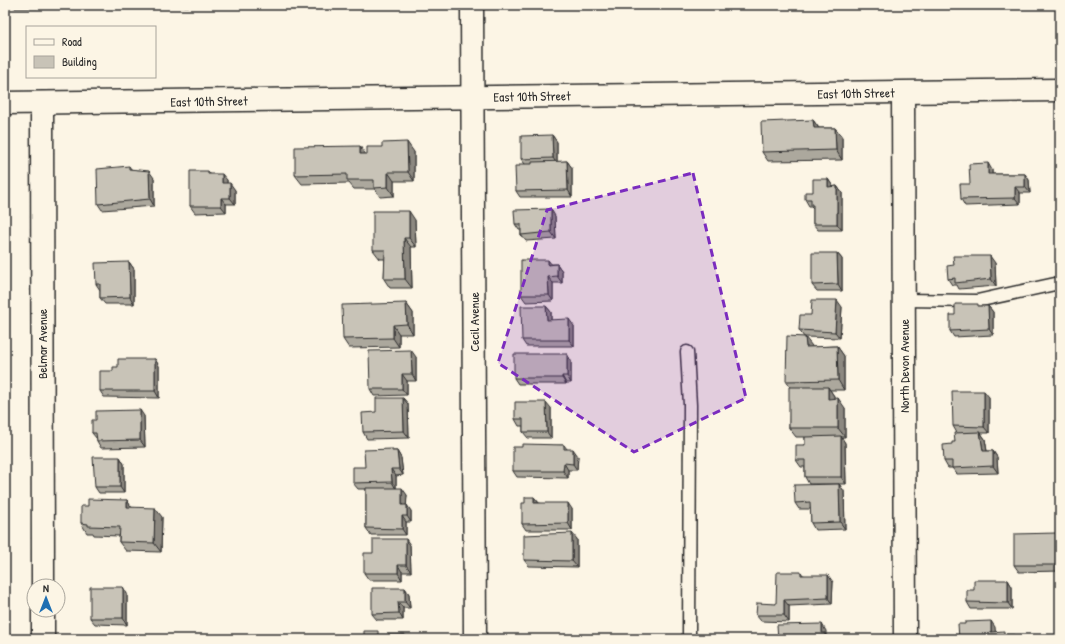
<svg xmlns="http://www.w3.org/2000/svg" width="1065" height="644" font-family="'Patrick Hand',sans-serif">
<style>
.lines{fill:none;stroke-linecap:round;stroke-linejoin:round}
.service-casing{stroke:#2b2b2b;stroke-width:15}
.minor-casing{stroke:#2b2b2b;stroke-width:25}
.secondary-casing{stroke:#2b2b2b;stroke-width:25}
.service{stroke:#fcf5e5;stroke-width:12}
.minor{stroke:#fcf5e5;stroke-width:22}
.secondary{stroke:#fcf5e5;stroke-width:22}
.wall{fill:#aca89d;stroke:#2b2b2b}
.shaded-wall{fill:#8c8880;stroke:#2b2b2b}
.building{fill:#c8c3b7;stroke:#2b2b2b}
.marked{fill:#7b2cbf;fill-opacity:0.2;stroke:#7b2cbf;stroke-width:3;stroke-dasharray:8 5;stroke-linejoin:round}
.labels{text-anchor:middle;stroke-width:3;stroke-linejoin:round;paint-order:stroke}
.street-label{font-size:13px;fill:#2b2b2b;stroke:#fcf5e5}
</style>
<rect width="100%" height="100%" fill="#fcf5e5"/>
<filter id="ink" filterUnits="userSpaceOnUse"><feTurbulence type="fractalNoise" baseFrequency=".025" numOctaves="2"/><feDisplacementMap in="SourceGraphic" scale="8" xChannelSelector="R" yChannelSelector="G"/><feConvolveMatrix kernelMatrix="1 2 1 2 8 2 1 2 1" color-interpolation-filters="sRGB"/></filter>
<g filter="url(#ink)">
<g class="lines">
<g class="service-casing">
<path id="service" d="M904,300L977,301L1055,284
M687,352L690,405L689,639"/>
</g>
<g class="minor-casing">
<path id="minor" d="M472,5L475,639
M903,93L905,639
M42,103L43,586
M43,610V639"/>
</g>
<g class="secondary-casing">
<path id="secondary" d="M5,103L1060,90"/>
</g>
<use href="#service" class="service"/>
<use href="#minor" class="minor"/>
<use href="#secondary" class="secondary"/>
</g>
<path class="wall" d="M13,5H38V8H15Z
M61,5H106V7L63,8Z
M168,5H198V6H169Z
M217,5H241V6H218Z
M813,120L819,128H835L842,137V160L768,161L762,152Z
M552,135L557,142V162L567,161L572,168V197H520L516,191L525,164L521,159Z
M414,152V181H394V196L380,197L375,189H354L349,183L302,184L295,175Z
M129,166L131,169L154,178V206L102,210L98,204Z
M992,170V174H1025L1029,180L1030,193H1020V204L965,206L961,199L970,184Z
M208,171L210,174L227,180V183L235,190V204H226V212L195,213L190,206Z
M828,179L832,185V187L837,186L842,193V230H818L813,224V208L811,206H809L805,199Z
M555,216L556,239L526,241L521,235V230H519L515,224Z
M415,220L416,247H411L412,288H390L384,279L385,259H380L373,250Z
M837,253L842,259V291H817L812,285Z
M129,262L134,269V304H105L100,298V290L96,284Z
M995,263L996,286L959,289L957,285H952L948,279Z
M551,264H557L562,271V283H553V301L526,302L521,295Z
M406,303L413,313V334H399V347L349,348L343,339Z
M546,306L551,312V320L574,326V346H526L522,340Z
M980,306H988L993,312V335L954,337L950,331L955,315Z
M842,307L840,338L804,337L799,330L811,315Z
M837,346L844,356V390H830L834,396V399L845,408V437H841L845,443L846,484H809L805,477V467H801L796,460L805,445V437H796L789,428L790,387L786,381L812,347Z
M567,354L571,361V383H566V384H518L514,378Z
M416,357V381H407V395L374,396L370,389Z
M155,359L159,366V398L104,397L100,391L118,367Z
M989,397V433H981L985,439L987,451H993L997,457L998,473L957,474L952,468H948L944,461L952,444L955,442L957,433L953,426Z
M403,398L408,404L409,438L367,439L363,432L376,412Z
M551,408V438H528L523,432V426H519L515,419Z
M144,416L145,447L101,448L97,441V439L92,433L96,420Z
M564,445L567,449L578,456L577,470H568V478L517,477L513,471L522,447Z
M393,451H397L401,458L403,475L396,476V488L407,495L406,505L411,511V522H406V535H371L366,528V489H358L353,483L365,467Z
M120,457L124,464V493H99L95,487Z
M839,484L844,491L845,529L815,530L811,523V509H799L795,503Z
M534,497L539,503L572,509V530H526L522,524L525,503Z
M127,500L131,507L162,517L161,552L126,551L119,542V536L94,535L93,533H87L81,523L88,506Z
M1060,537V571L1019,572L1014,565Z
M577,539V567L529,566L524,560Z
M410,545L411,572H402V580H369L364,573L373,553Z
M801,572L803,575L833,582L832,604L789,606V622L761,621L756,615L776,604Z
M1008,580L1012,587V609H971L967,602L974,590Z
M123,587L127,594V625L95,624L90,618Z
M405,588L409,594L410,608H403V620H377L372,614Z"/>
<path class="shaded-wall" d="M813,120L820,130L814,128Z
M835,128L842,137V160L836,150Z
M552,135L557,142V164L553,158Z
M407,142L414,152V181L408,172Z
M360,146L366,155L360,154Z
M567,161L572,168V197L568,190Z
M988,163L992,170V181L988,174Z
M149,171L154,178V206L150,199Z
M388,172L394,181V196L388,187Z
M222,174L227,180V190L222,183Z
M1025,174L1029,180L1030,193L1025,187Z
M828,179L832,185L833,193L828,187Z
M230,183L235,190V204L230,198Z
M837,186L842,193V230L837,224Z
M1015,187L1020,193V204L1015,198Z
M221,198L226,204V212L221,206Z
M551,209L555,216L556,239L551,232Z
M409,211L415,220L416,247L409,238Z
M404,238L411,247L412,288L405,279Z
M837,253L842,259V291L838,284Z
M990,256L995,263L996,286L991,279Z
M548,260L553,266L548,265Z
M129,262L134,269V304L130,297Z
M557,264L562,271V283L557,276Z
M548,277L553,283V301L549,295Z
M837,300L842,307L840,338L835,332Z
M406,303L413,313V334L407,324Z
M546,306L551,312V326L547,320Z
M988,306L993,312V335L989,329Z
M569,319L574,326V346L569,340Z
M393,325L399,334V347L393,338Z
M805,337L812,346V356L806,347Z
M837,346L844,356V390L838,380Z
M411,350L416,357V381L412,374Z
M567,354L571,361V383L567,376Z
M155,359L159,366V398L155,391Z
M402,374L407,381V395L402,389Z
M562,376L566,383V384L562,378Z
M828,387L834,396V408L828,399Z
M984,391L989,397V433L984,427Z
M403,398L408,404L409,438L404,431Z
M838,398L845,408V437L838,428Z
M546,402L551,408V438L547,432Z
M140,410L144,416L145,447L140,440Z
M980,432L985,439L988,458L983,451Z
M841,436L845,443L846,484L841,477Z
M573,449L578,456L577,470L573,464Z
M397,451L401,458L403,475L399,469Z
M993,451L997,457L998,473L993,466Z
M120,457L124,464V493L120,487Z
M564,463L568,470V478L563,471Z
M391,469L396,476V489L392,482Z
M839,484L844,491L845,529L840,522Z
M402,488L407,495L406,511L402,505Z
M534,497L539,503H534Z
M127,500L133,510L127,507Z
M568,503L572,509V530L568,523Z
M407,505L411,511V522L407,516Z
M155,508L162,517L161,552L154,543Z
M402,516L406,522V535L402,529Z
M572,533L577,539V567L572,561Z
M1057,533L1060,537V568L1058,565Z
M406,539L410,545L411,572L406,565Z
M398,565L402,572V580L398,573Z
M828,575L833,582L832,604L828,598Z
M1008,580L1012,587V609L1008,603Z
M123,587L127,594V625L123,618Z
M405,588L409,594L410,608L405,602Z
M784,600L789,606V622L784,615Z
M398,602L403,608V620L399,613Z
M991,621L995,627L996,638L991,632Z
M822,624L826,631V635L829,639H825L822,633Z
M405,635L408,639H405Z"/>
<path class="building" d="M813,120L814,128H835L836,150L762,152L761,122Z
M552,135L553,158L521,159V136Z
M407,142L408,172H388V187L374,188V180H347V174L295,175V147L360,146V154H367V147H382V143Z
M567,161L568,190L516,191L515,166H520V164H532V162Z
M988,163V174H1025V187H1015V198L961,199L960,184H970L969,164Z
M129,166V169L149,171L150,199L98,204L97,169Z
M190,171H208V174H222V183H230V198H221V206H190Z
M813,179H828V187L837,186V224H813V205H811V199H805V192H813Z
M551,209V232L521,235V224H515L514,210Z
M373,211H409V238H404L405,279H384L385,250H373Z
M812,253H837L838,284L812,285Z
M953,256H990L991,279L955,283V278L948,279L947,266L954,265Z
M521,260H548V265L557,264V276L548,277L549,295H521Z
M129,262L130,297L100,298V284H96L95,263Z
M812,300H837L835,332L799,330L800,315H811Z
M406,303L407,324L393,325V338L343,339L342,305Z
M955,304H978V306H988L989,329L950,331V315H955Z
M521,306H546L547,320L569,319V340H522Z
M787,336L805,337L806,347L837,346L838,380L786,381Z
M411,350L412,374H402V389H370L369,351Z
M514,354H567V376H562V378H514Z
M118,359H155V391H100V371H113V367H118Z
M789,387H828V399L838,398V428H789Z
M952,391H984V427L953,426Z
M376,398H403L404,431L363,432L362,413L376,412Z
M515,402H546L547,432H523V419H515Z
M140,410V440L97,441L96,433H92V420H96V411Z
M980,432L983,451H993V466L952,468V461H944L943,445L952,444V442H955L954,433Z
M841,436V477H805V460H796V445H805V437Z
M522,444L564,445V449H573V464L564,463L563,471H513V447H522Z
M392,449V451H397L399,469H391L392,482L353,483V467H365L364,450Z
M93,457H120V487H95Z
M839,484L840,522L811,523L810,502L795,503L794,485Z
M366,488H402V505H407V516H402V529L366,528Z
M525,497H534V503H568V523L522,524V503H525Z
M88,499L127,500V507L155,508L154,543L119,542L120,527L88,526V524L81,523V506H88Z
M572,533V561L524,560V535Z
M1057,533L1058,565H1014V534Z
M373,539H406V565H398V573H364V553H373Z
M777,572H801V575H828V598L784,600V615H756L757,603L776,604Z
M974,580H1008V603L967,602V590H974Z
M90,587H123V618H90Z
M372,588H405V602H398L399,613L372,614Z
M991,621V632L1004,631V635H1014V639H959L958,624H965V622Z
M822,624V633H825V639H778L777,625Z
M364,631H378V635H405V639H364Z"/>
</g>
<path class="marked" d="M693,173L746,398L634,452L498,363L547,210Z"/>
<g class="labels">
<g class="street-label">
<text transform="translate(856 93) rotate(-1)" y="5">East 10th Street</text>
<text transform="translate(532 96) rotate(-1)" y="5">East 10th Street</text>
<text transform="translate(209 101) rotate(-1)" y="5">East 10th Street</text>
<text transform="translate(474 322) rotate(-90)" y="5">Cecil Avenue</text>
<text transform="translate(42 344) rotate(-90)" y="5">Belmar Avenue</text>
<text transform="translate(904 366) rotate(-90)" y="5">North Devon Avenue</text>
</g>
</g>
<rect width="1065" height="644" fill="none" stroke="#fcf5e5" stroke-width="20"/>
<rect x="10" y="10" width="1045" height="624" fill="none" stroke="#2b2b2b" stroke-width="1.5" filter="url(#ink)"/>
<rect x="26" y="26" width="130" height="52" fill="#fcf5e5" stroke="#a8a49b"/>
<rect x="34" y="39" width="20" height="6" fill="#fcf5e5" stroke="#a8a49b"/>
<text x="62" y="46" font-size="12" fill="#2b2b2b">Road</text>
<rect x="34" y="56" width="20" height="12" fill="#c8c3b7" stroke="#a8a49b"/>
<text x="62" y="66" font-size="12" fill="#2b2b2b">Building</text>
<g transform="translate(46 598)"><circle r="19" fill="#fcf5e5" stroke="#a8a49b"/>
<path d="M0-3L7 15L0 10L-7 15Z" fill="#1f6fb2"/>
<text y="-6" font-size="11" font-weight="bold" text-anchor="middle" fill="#2b2b2b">N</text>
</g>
</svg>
